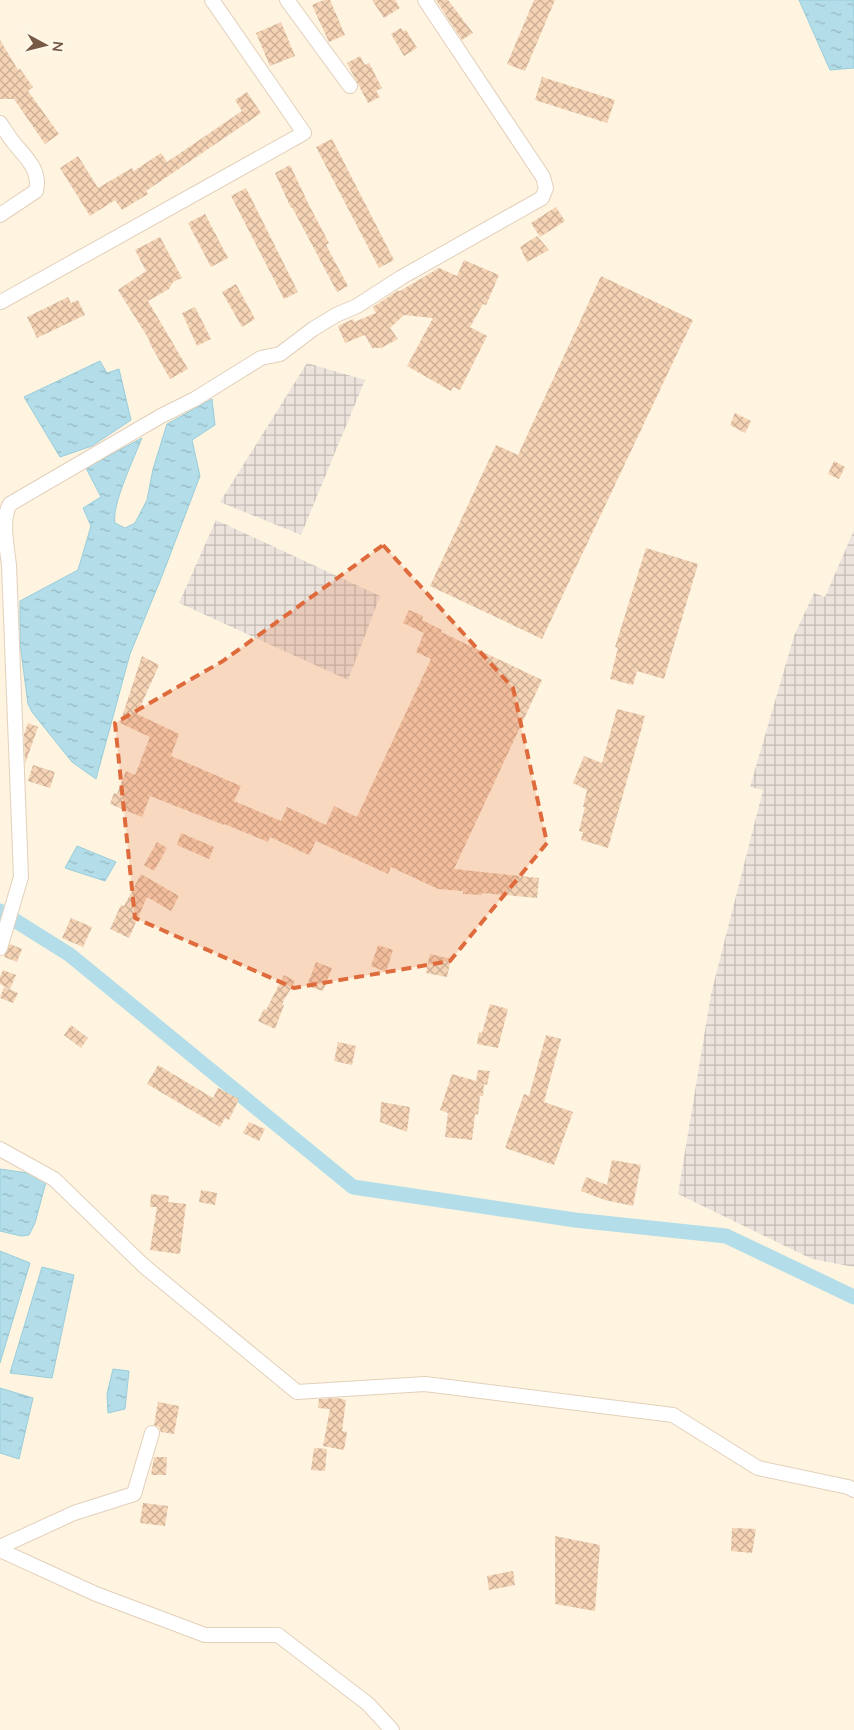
<svg xmlns="http://www.w3.org/2000/svg" width="854" height="1730" font-family="Mulish,sans-serif">
<style>
.industrial{fill:url(#industrial-grid)}
.water{fill:url(#water-ripples);stroke:#99cddb}
.lines{fill:none;stroke-linecap:round;stroke-linejoin:round}
.canal{stroke:#b3dee9;stroke-width:15}
.building{fill:url(#building-cross-hatch)}
.street-casing{stroke:#e3d0bb;stroke-width:16}
.street{stroke:#fff;stroke-width:14}
.marked{fill:#df6b3c;fill-opacity:0.2;stroke:#df6b3c;stroke-width:4;stroke-dasharray:10 6;stroke-linejoin:round}
</style>
<defs>
<pattern id="industrial-grid" width="8" height="8" patternUnits="userSpaceOnUse" patternTransform="scale(1.25)"><rect width="8" height="8" fill="#ece4dc"/><path d="M0 4h8M4 0v8" fill="none" stroke="#c4bcb4"/></pattern>
<pattern id="water-ripples" width="26" height="14" patternUnits="userSpaceOnUse" patternTransform="scale(1.25)"><rect width="26" height="14" fill="#b3dee9"/><path d="M2 4q2-2 4 0t4 0M15 11q2-2 4 0t4 0" fill="none" stroke="#96b7bf"/></pattern>
<pattern id="building-cross-hatch" width="8" height="8" patternUnits="userSpaceOnUse" patternTransform="scale(1.25)"><rect width="8" height="8" fill="#f5d3b5"/><path d="M0 0l8 8M0 8l8-8" fill="none" stroke="#cbae95"/></pattern>
</defs>
<rect width="100%" height="100%" fill="#fef4e0"/>
<path class="industrial" d="M307,363L365,380L301,535L220,502Z
M216,520L380,596L348,680L179,603Z
M854,530V1267L812,1259L678,1194L711,994L763,790L750,787L794,636L814,593L825,597Z"/>
<path class="water" d="M799,0H854V68L830,70Z
M100,361L107,373L119,369L131,420L92,446L60,457L24,397Z
M212,399L215,425L192,440L200,476L162,576L130,654L96,779L72,762L32,712L28,704L20,644V601L78,570L91,526L83,508L101,497L86,468L142,438C135,456 111,506 115,523L125,528L135,523L147,500L153,469L167,424Z
M77,846L116,862L105,881L65,868Z
M0,1169L42,1175L46,1182L35,1223L29,1235L21,1236L0,1231Z
M0,1251L30,1263L0,1363Z
M42,1267L74,1275L52,1378L10,1373Z
M113,1369L129,1371L125,1409L108,1413L107,1394Z
M0,1388L33,1398L19,1459L0,1453Z"/>
<g class="lines">
<path class="canal" d="M0,911L70,955L353,1187L575,1220L726,1236L854,1297"/>
</g>
<path class="building" d="M324,0H330L345,35L329,42L312,5Z
M372,0H395L400,8L384,18Z
M436,0H448L473,33L462,40Z
M534,0H555L525,71L507,64Z
M281,22L295,56L270,66L256,33Z
M401,28L403,31L406,30L417,48L404,56L391,34Z
M0,40L18,70L20,69L33,87L28,91L59,134L45,144L14,99H0Z
M360,56L365,65L369,63L382,88L376,91L380,97L368,103L347,63Z
M542,77L615,100L607,123L535,100Z
M247,92L261,113L146,191L148,194L122,210L115,200L90,216L60,168L78,156L98,188L132,168L134,171L161,153L167,162L242,111L235,100Z
M332,139L394,260L379,268L316,147Z
M290,165L310,207L329,243L326,245L348,286L337,292L292,207L291,208L275,173Z
M246,188L298,292L284,299L231,196Z
M556,207L565,221L540,237L531,223Z
M205,214L228,258L211,267L188,223Z
M537,236L549,250L527,262L520,247Z
M160,237L182,278L173,282L169,289L148,301L188,369L170,379L149,342L150,341L118,290L146,271L135,250Z
M464,260L499,275L486,305L483,304L470,327L487,336L460,390L453,387L451,391L407,366L433,318L404,315L390,328L398,339L381,348H372L365,335L345,343L338,326L353,319L354,322L376,313L373,307L397,291H400L439,268L457,276Z
M601,276L693,320L542,639L430,586L496,445L518,455Z
M236,284L255,319L242,327L222,292Z
M68,297L71,303L78,300L85,315L37,338L27,317Z
M195,307L211,339L197,346L182,313Z
M735,413L751,421L745,433L730,425Z
M834,461L845,467L839,479L828,474Z
M646,548L698,564L664,679L637,671L633,685L610,679L618,648L615,647Z
M409,610L423,616L422,620L442,630L441,632L542,680L454,869L539,878L537,898L482,893V895L463,894V891L438,889L391,867L388,874L316,841L309,855L270,837L268,842L224,824V825L150,796L142,817L110,804L114,793L117,794L126,771L135,775L150,737L120,723L142,656L159,665L137,714L179,734L171,756L241,786L234,801L281,821L287,807L326,825L334,806L357,817L431,659L416,652L424,633L403,623Z
M617,709L645,716L608,848L581,840L583,832L579,831L585,807H583L587,790L573,783L584,756L602,763Z
M28,723L38,727L25,764L24,734Z
M33,765L55,772L50,788L28,781Z
M181,833L214,847L209,859L177,845Z
M157,842L167,848L154,871L144,865Z
M141,874L179,896L171,911L147,897L129,938L110,929L121,905L124,906Z
M71,918L92,927L83,947L62,938Z
M10,944L22,949L17,962L4,957Z
M378,945L393,950L386,972L371,966Z
M430,954L451,959L447,977L426,973Z
M316,962L332,968L323,991L307,986Z
M3,970L16,975L10,989L0,984V977Z
M284,975L295,981L282,1004L284,1005L275,1029L258,1021L264,1009L266,1010Z
M4,987L18,993L13,1003L0,998Z
M490,1004L508,1009L498,1048L477,1044L479,1032L482,1033Z
M71,1025L88,1038L81,1048L64,1035Z
M546,1035L561,1039L544,1102L573,1112L554,1165L505,1148L524,1094L529,1096Z
M338,1042L356,1046L352,1065L334,1061Z
M158,1065L213,1098L218,1088L239,1099L229,1120L225,1118L220,1127L147,1084Z
M478,1070L490,1071L487,1085L484,1084L483,1096H480L478,1115L475,1114L472,1140L445,1137L448,1113L440,1110L452,1074L476,1081Z
M381,1102L410,1107L407,1132L380,1122Z
M249,1122L265,1129L259,1141L243,1133Z
M612,1160L641,1165L633,1206L605,1200L581,1191L586,1177L607,1185Z
M201,1190L217,1193L215,1205L199,1202Z
M151,1194L169,1196L168,1202L186,1204L180,1254L150,1250L157,1207H150Z
M337,1398L346,1400L342,1431L347,1432L344,1450L323,1446L330,1409L318,1408L319,1399Z
M158,1402L179,1406L174,1434L161,1432L159,1427L154,1425Z
M314,1448L327,1449L325,1471L311,1470Z
M154,1457H167L166,1475H151Z
M143,1503L168,1506L165,1526L140,1523Z
M732,1528L756,1529L752,1553L731,1551Z
M555,1536L600,1545L595,1611L555,1604Z
M513,1571L515,1585L489,1590L487,1576Z"/>
<g class="lines">
<g class="street-casing">
<path id="street" d="M287,0L350,86
M0,123C5,130 9,137 14,143C26,158 41,170 36,191L0,215
M1,302L304,133L212,0
M0,948L21,877L9,565C7,548 1,519 10,504L161,416L195,399L261,358L280,354L313,329L336,315L357,306L402,277L542,198L546,188L543,177L425,0
M0,1149L54,1179L144,1266L297,1392L425,1384L673,1415L758,1468L848,1487L854,1490
M0,1547L74,1513L134,1494L152,1433
M0,1550L96,1594L205,1635H278L368,1704L392,1730"/>
</g>
<use href="#street" class="street"/>
</g>
<path class="marked" d="M383,545L513,688L547,843L450,961L294,988L135,918L115,723L223,661Z"/>
<g transform="translate(45 45) rotate(97)" stroke="#fff7e8" stroke-width="4" paint-order="stroke">
<path d="M0-4L9 19L0 12L-9 19Z" fill="#765a45"/>
<text y="-8" font-size="14" font-weight="bold" text-anchor="middle" fill="#765a45">N</text>
</g>
</svg>
